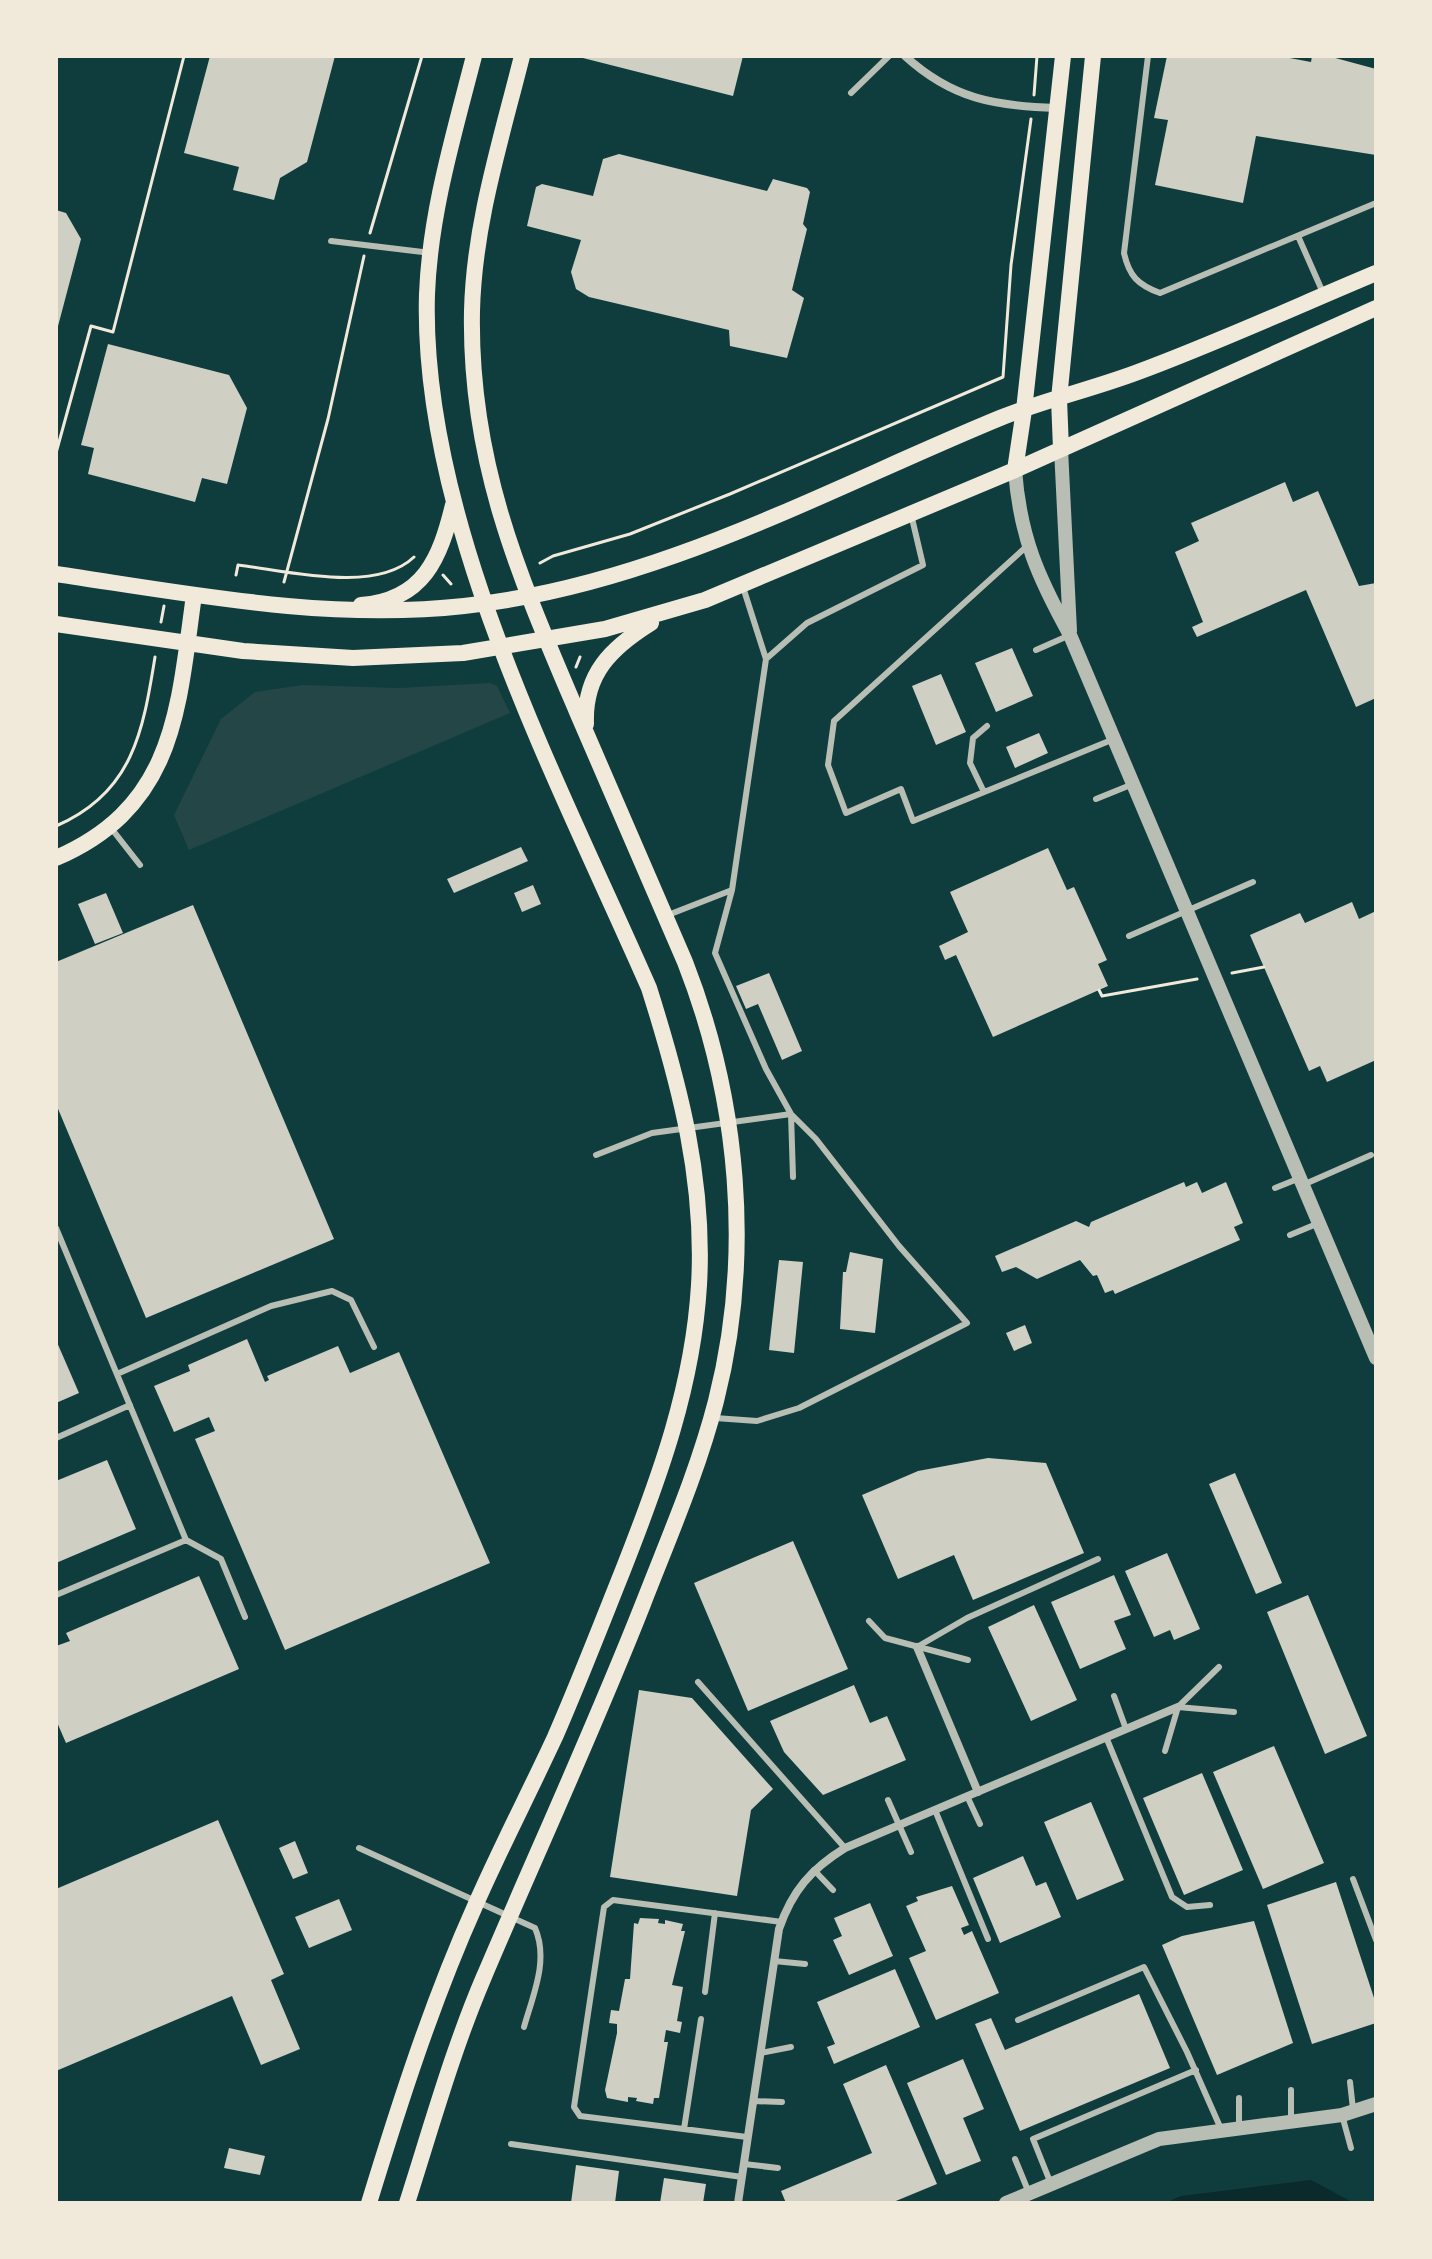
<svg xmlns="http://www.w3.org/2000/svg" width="1432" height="2259" font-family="'Noto Sans',sans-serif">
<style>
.green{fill:#244646}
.water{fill:#0a2a2b}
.building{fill:#cfcfc3}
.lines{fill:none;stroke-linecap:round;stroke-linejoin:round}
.path{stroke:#f1e9da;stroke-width:3}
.service{stroke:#b8beb3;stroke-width:6}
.minor{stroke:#b8beb3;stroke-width:8}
.tertiary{stroke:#b8beb3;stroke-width:14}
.secondary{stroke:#f1e9da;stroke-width:16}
</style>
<rect width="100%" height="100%" fill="#0f3d3e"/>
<path class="green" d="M490,683L497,686L510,713L189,850L174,815L221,719L255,692L303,685L399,688Z"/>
<path class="water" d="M1311,2180L1354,2203H1165L1181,2196Z"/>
<path class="building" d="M210,56H335L307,162L280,178L274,200L233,190L239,167L184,153Z
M575,56H743L733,96Z
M1167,56H1279L1311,62L1312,56H1328L1376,69V155L1256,136L1243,203L1155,185L1168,120L1154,118Z
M619,154L767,191L773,179L807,188L810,192L803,224L807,229L792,290L804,298L787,358L730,346L729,330L589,297L576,289L571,272L581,240L527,226L536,187L542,184L593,196L603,159Z
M56,210L66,213L81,239L57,330Z
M108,344L229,375L247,408L227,484L202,478L195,502L88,474L94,448L81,445Z
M1285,482L1293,502L1318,491L1359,586L1376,583V698L1356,707L1306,590L1197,637L1192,627L1203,622L1175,552L1199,541L1191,523Z
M1012,648L1033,696L996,712L975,663Z
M941,674L966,732L936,745L912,686Z
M1039,733L1048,753L1015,768L1006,747Z
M521,847L528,861L454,893L447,879Z
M1048,848L1067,890L1074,887L1107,960L1098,964L1108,986L993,1037L956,955L945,960L939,946L968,932L950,892Z
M533,885L541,904L522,912L514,893Z
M106,893L123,933L95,944L78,904Z
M1352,902L1359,919L1376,911V1060L1327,1082L1320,1066L1309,1071L1250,935L1300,913L1305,923Z
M193,905L334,1239L146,1318L56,1104V962Z
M769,973L802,1051L782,1060L758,1004L746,1009L736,986Z
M1184,1182L1186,1187L1197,1182L1202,1193L1226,1182L1243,1223L1234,1227L1240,1240L1115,1294L1113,1290L1105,1293L1097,1275L1093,1276L1080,1260L1037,1279L1016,1267L1002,1272L995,1256L1076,1221L1089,1227L1091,1222Z
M850,1252L883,1259L875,1333L840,1329L843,1272H846Z
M779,1260L803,1262L794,1353L769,1350Z
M1025,1325L1032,1343L1014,1351L1006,1333Z
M247,1339L265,1382L269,1380L267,1376L338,1346L350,1373L399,1352L490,1563L285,1650L195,1439L215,1431L209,1417L174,1432L154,1386L190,1371L188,1365Z
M56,1340L79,1393L56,1403Z
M988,1458L1046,1463L1084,1553L973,1600L954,1555L898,1579L862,1495L918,1471Z
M107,1460L136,1529L56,1563V1481Z
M1235,1473L1282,1583L1256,1594L1209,1484Z
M793,1541L848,1669L748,1711L694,1583Z
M1167,1553L1200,1629L1174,1640L1170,1630L1154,1637L1125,1571Z
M1114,1575L1131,1615L1114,1621L1126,1649L1080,1669L1051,1602Z
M199,1576L239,1669L66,1743L56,1720V1646L70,1641L66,1633Z
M1308,1595L1367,1736L1325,1754L1267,1612Z
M1034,1605L1077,1700L1031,1721L988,1627Z
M854,1685L870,1723L887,1716L906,1760L823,1795L784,1752L770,1721Z
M639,1690L692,1698L773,1789L751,1810L737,1896L610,1877Z
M1274,1746L1324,1863L1263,1889L1213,1772Z
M1202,1773L1243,1870L1184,1895L1143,1798Z
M1091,1802L1124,1880L1077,1900L1044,1822Z
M218,1820L284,1974L271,1980L300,2049L261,2065L232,1996L56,2071V1889Z
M295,1841L308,1873L293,1879L279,1848Z
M1023,1856L1036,1886L1046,1882L1061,1917L1000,1943L973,1878Z
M1336,1882L1376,2004V2023L1312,2044L1267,1905Z
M952,1886L969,1925L961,1928L964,1935L972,1931L999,1993L936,2020L909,1958L926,1951L906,1906L918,1901L916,1897Z
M339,1899L352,1930L309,1948L295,1917Z
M870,1903L893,1956L849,1975L833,1940L842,1936L834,1918Z
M640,1918L659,1919L658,1923L665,1924V1920L683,1924L681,1931H685L672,1985L683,1987L677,2021L682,2022L680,2033L666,2030L664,2042H668L659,2098H654L653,2104L636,2101L637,2098L628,2097V2102L607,2098L605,2090L617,2033V2024L609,2023L611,2010L619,2011L625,1979H630L634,1923L638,1924Z
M1254,1921L1293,2043L1217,2075L1162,1945L1182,1936Z
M895,1969L920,2027L834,2064L827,2047L835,2044L817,2002Z
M1139,1994L1170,2068L1020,2131L975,2024L991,2018L1005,2050Z
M963,2059L984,2109L963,2118L981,2161L946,2175L907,2083Z
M886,2065L937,2184L891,2203H786L781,2191L872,2153L843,2084Z
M229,2148L265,2156L260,2175L224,2168Z
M576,2165L619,2171L615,2203H571Z
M664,2178L706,2184L703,2203H660Z"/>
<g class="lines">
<path class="path" d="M1034,95L1037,56
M370,233L422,56
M56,453L91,326L113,332L184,56
M540,563L553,556L630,534L730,494L1003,377L1011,265L1031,119
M236,575L238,565C288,571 375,594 414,557
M443,575L451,584
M284,582L328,419L364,256
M161,622L164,606
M576,667L580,657
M56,826C133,793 143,731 155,657
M1232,973L1264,967
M1099,990L1102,996L1197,979"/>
<path class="service" d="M1148,56L1124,253C1129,276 1138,285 1160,293L1376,203
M851,93L889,56
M1298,236L1324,295
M331,241L431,253
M1026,547L834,721L828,765L846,813L901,789L913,821L1114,739
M1036,650L1070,635
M766,659L807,623L923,565L911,514
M983,790L970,763L973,738L987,726
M1096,799L1133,784
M111,828L140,865
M668,915L732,890L766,659L742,584
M1129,936L1253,882
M596,1155L652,1133L791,1114L793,1177
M1305,1184L1371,1155
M1275,1188L1300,1178
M56,1228L186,1540L56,1595
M1290,1235L1319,1223
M117,1374L271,1306L332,1291L351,1300L374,1347
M715,1418L757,1421L799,1408L967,1323L899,1246L816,1139L791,1114L766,1069L715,953L732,890
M56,1438L130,1405
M186,1540L221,1559L245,1617
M869,1621L885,1638L968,1660
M917,1647L967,1618L1098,1559
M698,1682L845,1848
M1114,1696L1126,1729
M1178,1707L1234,1712
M1106,1737L1172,1897L1187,1907L1210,1905
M1165,1751L1178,1707L1219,1667
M967,1796L980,1824
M888,1800L911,1852
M935,1810L988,1939
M359,1848L535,1928C549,1960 533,1995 524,2027
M814,1870L833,1890
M1353,1879L1376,1940
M774,1961L805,1964
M705,1992L715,1913
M1018,2020L1144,1967L1187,2052L1221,2129
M761,2053L791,2047
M1350,2082L1353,2109
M753,2101L782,2102
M1342,2115L1351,2148
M1291,2121V2090
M1239,2126V2098
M684,2129L701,2019
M747,2137L580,2116L574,2107L604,1907L613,1900L782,1922
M511,2144L742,2177
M1015,2159L1029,2193
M744,2164L778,2168
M1051,2184L1033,2139L1196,2070"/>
<path class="minor" d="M905,56C952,99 995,106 1056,108
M917,1647L978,1792
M738,2203L779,1929C792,1891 811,1869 845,1848L1178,1707"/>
<path class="tertiary" d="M1061,449L1070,631
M1015,470C1020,537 1038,577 1070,635L1376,1358
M1006,2203L1159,2139L1342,2115L1376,2104"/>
<path class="secondary" d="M1061,449L1059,399L1093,56
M1015,470L1024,410L1063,56
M56,574C191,594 327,621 464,606C655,586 825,490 1000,418C1044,400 1093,389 1138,372C1219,342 1297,306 1376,273
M361,605C424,600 440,558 453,505
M56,624L243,651L353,658L463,653L605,629L705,600L1015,470L1376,308
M586,724C584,674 611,648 651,623
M56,858C176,806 178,709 194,595
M369,2203C400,2102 432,2002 475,1906C500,1849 529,1793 555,1737C579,1682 601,1625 623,1570C660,1476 693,1386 699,1285C705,1181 680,1086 649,988C559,782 420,522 427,294C430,213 454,134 474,56
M407,2203C431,2128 452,2052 483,1979C536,1854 593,1731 643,1604C669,1537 698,1471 716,1401C753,1256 739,1100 685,962C649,879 613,795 577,712C519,576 469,462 472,311C474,224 501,140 522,56"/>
</g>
<rect width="1432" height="2259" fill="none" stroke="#f1e9da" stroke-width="116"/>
</svg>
